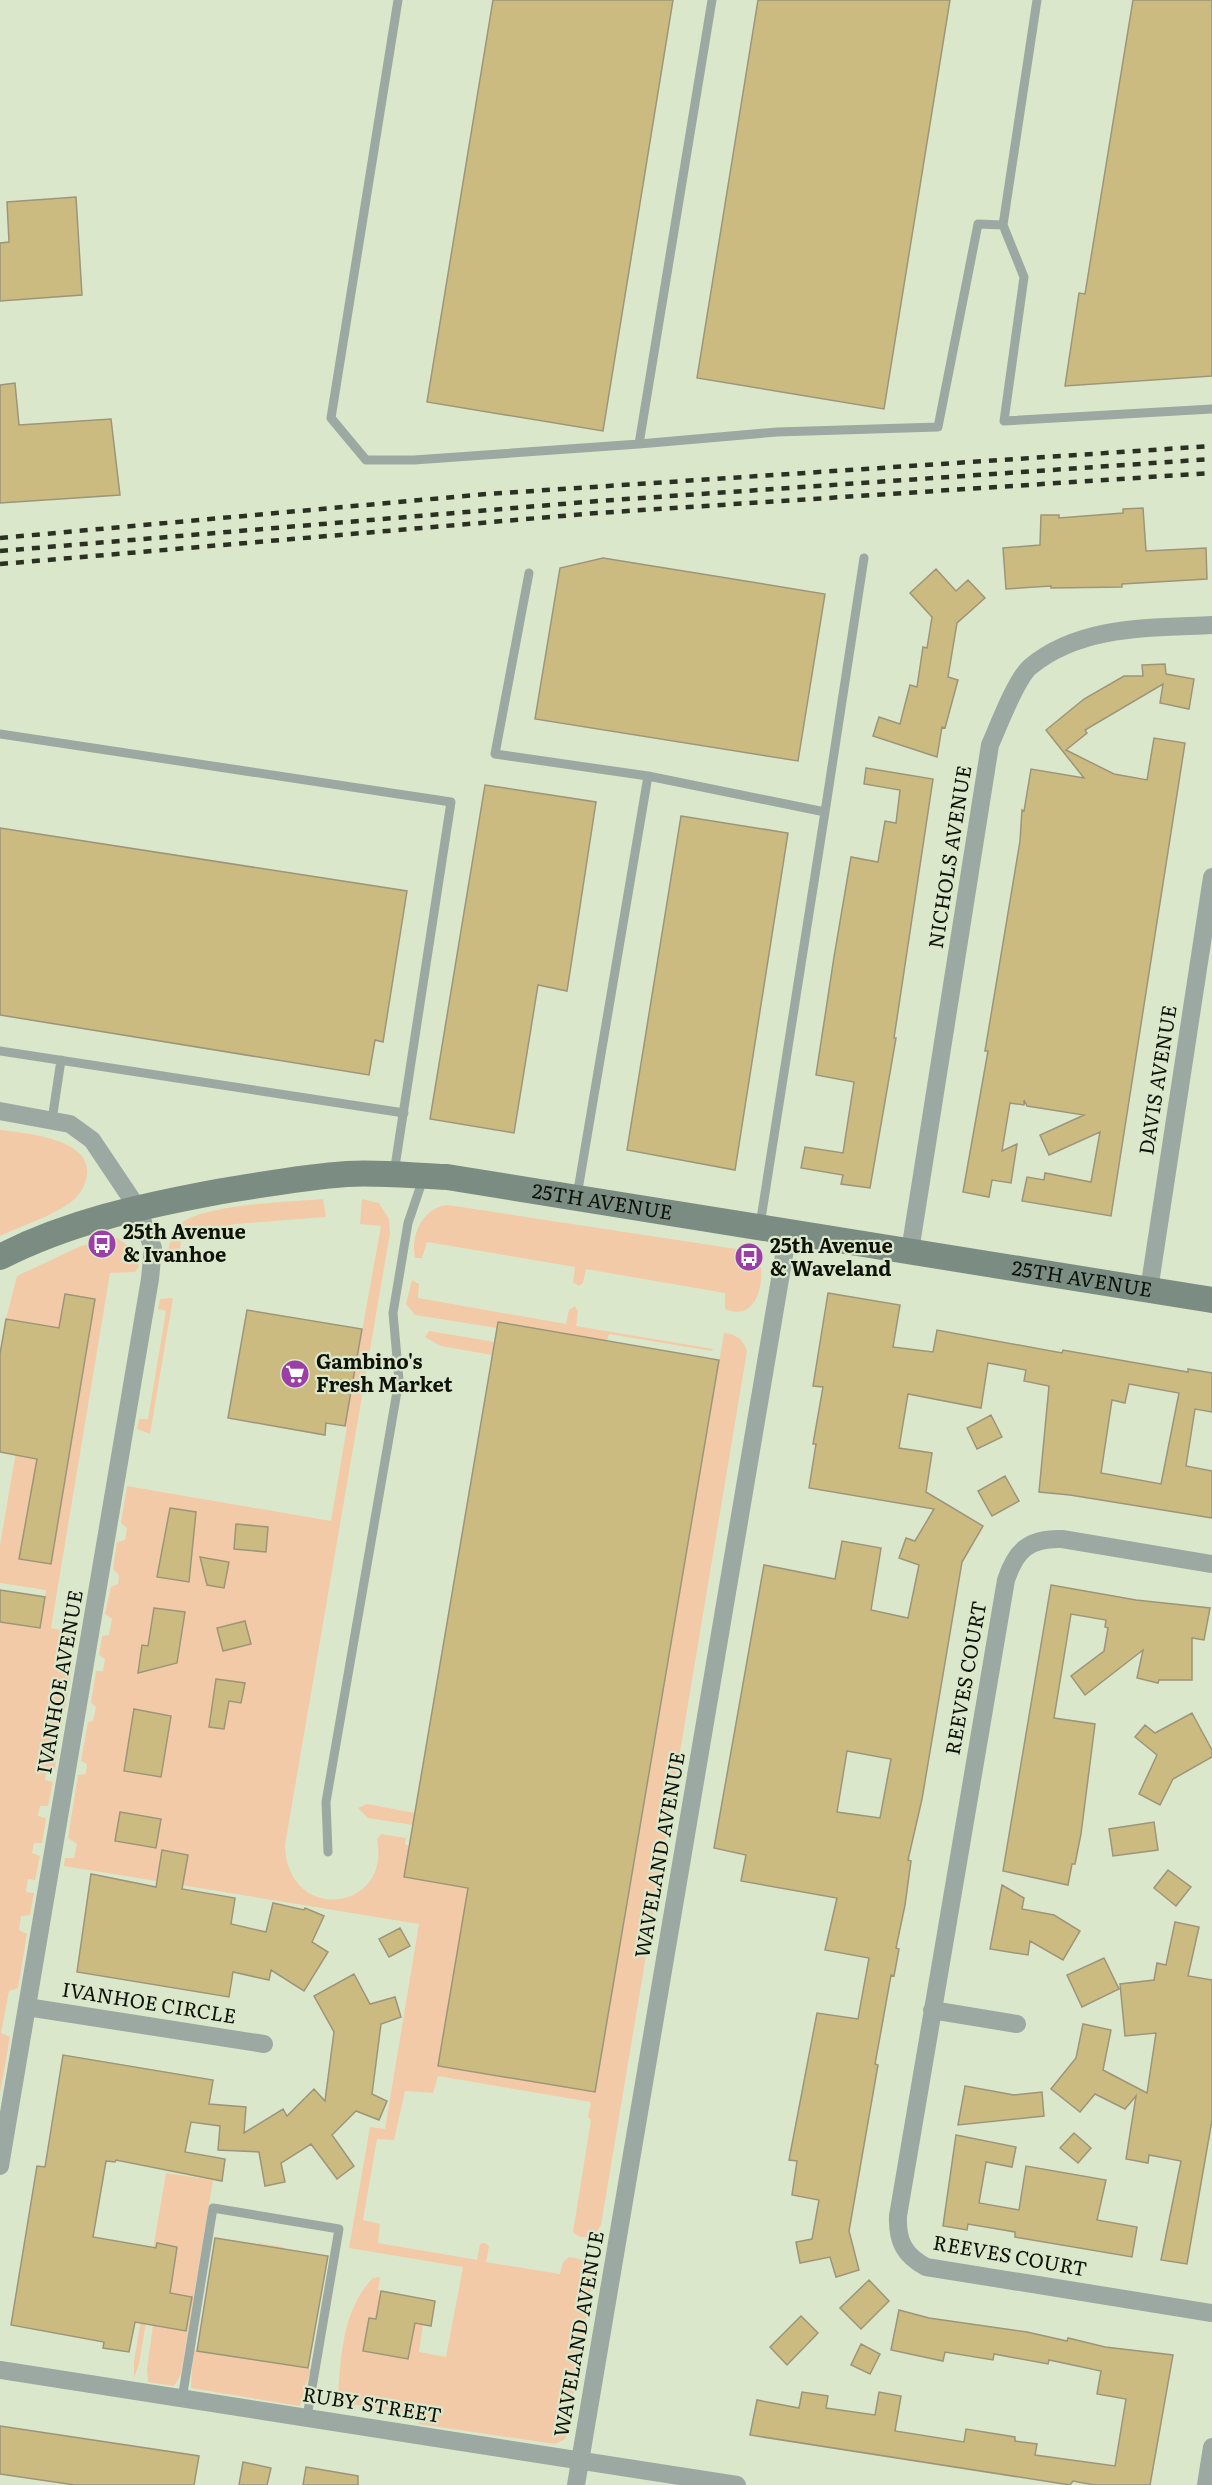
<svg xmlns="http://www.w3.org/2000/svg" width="1212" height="2485" font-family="Literata,serif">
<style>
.green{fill:#f2caa8}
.building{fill:#cbbb81;stroke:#9d957a;stroke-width:1.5;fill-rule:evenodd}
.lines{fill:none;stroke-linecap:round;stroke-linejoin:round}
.lane{stroke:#9ca9a2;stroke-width:9}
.street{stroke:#9ca9a2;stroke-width:18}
.secondary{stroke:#7b8d82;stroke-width:26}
.rail{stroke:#2b3023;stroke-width:4.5;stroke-dasharray:8 8;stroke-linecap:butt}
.labels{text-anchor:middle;stroke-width:4.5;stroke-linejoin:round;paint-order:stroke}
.street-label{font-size:20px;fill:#0e1208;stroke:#dbe7cb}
.poi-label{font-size:20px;font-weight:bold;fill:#0e1208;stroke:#dbe7cb;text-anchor:start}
</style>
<rect width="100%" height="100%" fill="#dbe7cb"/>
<path class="green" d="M0,1130C24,1133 91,1138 87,1174C86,1185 80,1195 71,1202C51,1217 23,1225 0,1236Z
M323,1199L326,1217L235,1224L182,1235L178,1264L166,1261C168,1248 171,1233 182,1223C204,1204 292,1202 323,1199Z
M362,1199L379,1203L389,1219L390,1233L285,1845C287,1925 392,1912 377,1839L381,1834L406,1838L405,1844L409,1846L404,1877L468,1888L438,2066L595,2092L724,1333C737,1335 742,1338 747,1351L601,2225C595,2237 583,2242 573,2232L591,2120L588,2117L591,2102L438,2076L433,2093L405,2091L394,2140L377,2139L363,2220L380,2224L378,2243L477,2260L480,2244L485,2243L489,2246L486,2262L560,2274L563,2262L569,2257C584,2259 588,2261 593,2276L567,2433L565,2439L555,2444L419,2424L420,2415L338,2402C340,2361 342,2309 373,2278L380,2277L378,2290L381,2291L376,2319L369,2318L363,2351L408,2359L414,2328L408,2322L423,2324L419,2352L446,2357L463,2267L349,2248L370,2127L385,2129L419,1924L64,1866L65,1858H74L77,1844L68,1838L78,1775L86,1774L87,1764L81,1761L88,1722L93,1721L96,1707L91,1703L96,1671H103L105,1659L99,1655L102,1636L109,1635L112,1619L105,1614L111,1587L118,1584L119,1575L113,1569L117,1542L125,1540L127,1528L121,1523L127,1486L331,1521L347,1427L345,1426L381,1226L360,1224Z
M448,1205L743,1250L760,1263C765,1286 755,1322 725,1309V1293L586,1269L583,1283L579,1286L573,1282L575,1267L427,1242L422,1258H415C410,1234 424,1207 448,1205Z
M117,1238L134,1250L139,1266L135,1272L110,1273L51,1628L77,1633L76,1641L67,1643L65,1658L73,1662L61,1730L52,1732L51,1743L58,1745L55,1768L47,1769L45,1780L53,1782L48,1806H40L38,1816L46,1818L42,1843H34L32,1853L40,1856L35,1880L28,1879L26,1892L34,1893L30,1915L21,1916L19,1930L27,1934L18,1988L9,1991L1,2033L10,2037L0,2093V1622L40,1628L46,1590L0,1583V1545L38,1324L6,1319L17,1276L81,1246Z
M412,1280L419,1284L418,1298L566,1324L569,1310L575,1306L578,1311L576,1326L713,1349L712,1351L609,1334L607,1341L498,1322L497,1328L415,1315L406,1304Z
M173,1298L150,1434L137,1429L139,1419H148L166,1311L158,1309L160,1299Z
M429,1331L495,1342L492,1355L441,1346L425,1337Z
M367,1804L415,1813L413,1825L368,1818L358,1808Z
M166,2173L213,2180L181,2374L174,2386L148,2382L147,2369L153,2325L159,2245L139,2364L134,2378V2361Z
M258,2243L284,2247L265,2361L311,2369L300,2406L191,2388L193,2350L240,2358Z"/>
<path class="building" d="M493,0H673L603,431L427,402Z
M758,0H950L884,409L697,378Z
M1133,0H1212V376L1065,386L1079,293L1085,294Z
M76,197L82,295L0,301V243L9,242L7,202Z
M15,383L19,425L111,419L120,495L0,503V385Z
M1143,508L1146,551L1206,548L1207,579L1122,584V587L1051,588V586L1006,589L1003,548L1040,545L1041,515H1059V518L1123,513V509Z
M603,558L825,594L798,761L535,719L560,568Z
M936,569L956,591L968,580L985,598L957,623L948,677L958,680L945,728L942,727L937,757L873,736L879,717L900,724L910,685L917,687L923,647L927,648L932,617L910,593Z
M1165,664L1166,674L1194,679L1189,709L1160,703L1163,684L1085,730L1087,733L1066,750L1114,774L1147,780L1154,738L1185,743L1111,1216L1022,1201L1027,1177L1044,1180L1045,1173L1091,1182L1100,1132L1049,1155L1040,1135L1084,1115L1027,1106L1024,1100V1105L1010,1103L1002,1151L1017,1144L1011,1183L992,1180L989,1197L963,1192L988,1051H985L1020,841L1022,810L1024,811L1031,769L1084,778L1046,730L1084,699L1124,676H1143L1142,665Z
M866,768L933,779L894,1038H896L870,1188L841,1184L843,1175L801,1168L805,1147L843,1153L854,1082L816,1075L834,957L851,857L878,862L885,821L896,823L900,790L864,784Z
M485,785L596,802L567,991L538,985L514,1133L430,1119Z
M681,816L788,833L735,1170L627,1150Z
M0,828L407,891L383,1042L375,1040L369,1075L0,1015Z
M828,1293L900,1305L893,1347L933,1352L937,1330L1062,1353L1063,1350L1188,1372V1369L1212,1373V1412L1195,1409L1186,1466L1212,1471V1518L1070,1495L1039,1492L1049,1386L1024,1381L1026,1370L988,1363L981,1408L908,1394L899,1448L932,1453L926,1492L983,1526L962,1562L922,1799L908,1860L911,1861L905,1905L896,1948L899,1949L894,1976L891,1975L881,2031L875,2064L878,2065L849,2231L859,2270L836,2277L830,2257L800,2263L796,2242L812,2239L819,2200L792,2195L797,2161L789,2160L817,2013L858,2019L869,1958L825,1950L837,1898L741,1881L746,1855L714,1848L764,1565L835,1579L842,1541L881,1548L871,1610L908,1618L919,1565L899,1558L906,1538L915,1541L934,1509L809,1488L816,1444H813L823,1387L813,1386ZM1129,1384L1179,1393L1161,1484L1101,1473L1112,1400L1125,1403ZM847,1751L891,1759L880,1818L837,1812Z
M65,1294L95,1299L51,1564L19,1559L37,1459L0,1452V1354L6,1319L59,1328Z
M247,1310L362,1329L345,1426L326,1423L325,1435L228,1418Z
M498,1322L719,1360L595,2092L438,2066L468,1888L404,1877Z
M991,1415L1002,1437L977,1449L967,1428Z
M1005,1476L1019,1501L992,1516L978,1491Z
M170,1508L196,1512L189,1582L157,1577Z
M236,1524L268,1527L266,1552L234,1549Z
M200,1557L229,1562L224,1588L207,1585Z
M1051,1585L1136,1600L1210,1608L1204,1640L1192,1638V1680H1159L1158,1683L1137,1678L1143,1650L1085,1695L1071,1676L1104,1651L1108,1628L1105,1627L1106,1620L1071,1614L1054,1718L1095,1724L1081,1834L1075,1864H1072L1068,1885L1003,1871Z
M0,1590L45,1597L40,1628L0,1622Z
M154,1608L185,1612L177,1663L138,1673L142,1645L148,1646Z
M245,1621L251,1644L223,1651L217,1628Z
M216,1679L245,1683L241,1703L229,1701L224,1729L209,1727Z
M134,1709L171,1716L161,1777L124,1771Z
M1192,1713L1212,1750V1757L1173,1779L1160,1805L1139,1794L1157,1755L1135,1737L1145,1725L1155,1733Z
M120,1812L161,1819L156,1848L115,1841Z
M1154,1822L1158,1850L1113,1856L1109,1829Z
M162,1850L188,1855L182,1889L235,1898L231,1924L266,1932L273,1903L304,1910L305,1908L324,1916L312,1942L328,1952L304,1991L271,1970L269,1980L233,1972L229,1997L77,1972L91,1874L156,1887Z
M1168,1870L1191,1887L1176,1906L1154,1888Z
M1002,1885L1024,1898L1022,1909L1054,1915L1080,1931L1063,1960L1030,1941L1028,1955L990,1949Z
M1175,1922L1199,1927L1188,1976L1212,1980V2120L1187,2264L1161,2260L1181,2161L1149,2155L1148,2163L1126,2159L1136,2096L1125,2109L1095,2094L1080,2112L1051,2089L1076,2058L1083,2024L1111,2030L1103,2070L1147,2093L1156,2033L1125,2036L1120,1984L1154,1980L1157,1963L1166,1965Z
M400,1928L410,1946L389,1957L379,1939Z
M1104,1958L1119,1989L1082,2007L1067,1975Z
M354,1974L370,2004L395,1997L401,2017L381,2024L372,2094L387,2101L379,2120L356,2111L332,2135L354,2166L337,2179L311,2144L281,2163L285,2182L265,2186L259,2152L218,2150L220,2126L191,2122L185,2152L225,2159L222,2181L116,2160L115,2162L106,2161L93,2237L156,2248L157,2243L177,2247L170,2293L192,2297L186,2331L135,2322L129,2352L103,2348L104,2342L11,2325L37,2166L45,2167L63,2055L213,2080L209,2104L246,2107L244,2133L283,2109L287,2116L314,2089L325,2101L334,2032L314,1996Z
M965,2086L1014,2095L1042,2092L1044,2116L958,2125Z
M1074,2133L1091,2148L1078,2163L1060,2148Z
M956,2135L1016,2147L1012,2167L986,2162L979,2203L1019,2210L1026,2166L1106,2180L1097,2220L1137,2227L1132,2257L1015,2237V2232L968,2224L967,2230L943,2226Z
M215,2238L328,2256L308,2368L197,2351Z
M869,2280L889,2301L861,2329L840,2308Z
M381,2291L435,2301L431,2326L415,2323L408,2359L363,2351L369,2318L376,2319Z
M899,2310L929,2318L1027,2332L1067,2341L1068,2338L1105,2347L1173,2355L1150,2485H1094L1073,2481L1070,2485L750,2435L757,2400L799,2408L802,2392L828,2396L826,2408L875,2415L879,2392L901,2396L895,2431L964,2442L966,2429L1015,2437V2441L1037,2444L1035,2455L1115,2466L1126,2399L1097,2394L1101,2371L1049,2360L1048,2364L994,2354L993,2360L945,2352L943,2361L891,2350Z
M801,2316L818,2333L787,2365L770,2347Z
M861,2344L880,2354L870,2374L851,2365Z
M0,2426L199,2456L194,2485H75L0,2474Z
M243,2462L271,2468L267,2485H239Z
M306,2467L358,2476V2485H303Z"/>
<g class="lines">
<path class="lane" d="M398,0L331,418L366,460H414L639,444
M712,0L639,444L777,432L938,427L978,224L1003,225L1037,0
M1003,225L1024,277L1004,421L1212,409
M529,573L495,754L648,776
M0,734L451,802L394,1173
M825,812L864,558
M0,1051L404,1113
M52,1120L61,1060
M577,1196L648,776L825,812L760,1225
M328,1852L326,1802L399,1380L393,1313L408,1223L423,1179
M182,2399L213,2208L339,2229L307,2417"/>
<path class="street" d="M0,1111L70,1124L92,1140L137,1207L153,1248L150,1279L0,2166
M910,1251L990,745C998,727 1016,679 1030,667C1080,625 1151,628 1212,625
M1149,1290L1212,877
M1212,1564L1062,1539C1029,1538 1016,1550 1006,1580L898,2216C897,2241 904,2255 926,2267L1212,2313
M27,2007L264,2044
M932,2010L1017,2024
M0,2370L737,2485
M576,2485L788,1232
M1206,2485L1212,2447"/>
<path class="secondary" id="s1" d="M0,1257C68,1222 142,1206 217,1192C260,1185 303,1177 347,1174C380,1172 415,1176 447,1177L1212,1300"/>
<path class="rail" d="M0,538L487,494L1212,446
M0,551L598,501L1212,459
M0,564L597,513L1212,473"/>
</g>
<defs>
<g id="bus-disc" transform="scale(1.5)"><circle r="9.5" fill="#9c3ea8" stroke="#dbe7cb"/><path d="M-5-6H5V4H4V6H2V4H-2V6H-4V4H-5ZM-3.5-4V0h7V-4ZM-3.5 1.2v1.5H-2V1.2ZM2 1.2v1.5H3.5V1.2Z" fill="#fff"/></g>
<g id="supermarket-disc" transform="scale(1.5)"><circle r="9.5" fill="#9c3ea8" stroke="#dbe7cb"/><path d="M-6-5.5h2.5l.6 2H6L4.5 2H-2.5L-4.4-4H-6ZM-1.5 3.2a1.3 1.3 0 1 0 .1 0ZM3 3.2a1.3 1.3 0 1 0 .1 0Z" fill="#fff"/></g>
</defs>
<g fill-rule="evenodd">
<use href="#bus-disc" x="102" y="1244"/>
<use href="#bus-disc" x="749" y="1257"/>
<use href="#supermarket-disc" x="295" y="1374"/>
</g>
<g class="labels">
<g class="street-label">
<text transform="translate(950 857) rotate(-81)" y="7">NICHOLS AVENUE</text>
<text transform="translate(1158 1080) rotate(-81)" y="7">DAVIS AVENUE</text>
<text dy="7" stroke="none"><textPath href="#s1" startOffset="616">25TH AVENUE</textPath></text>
<text dy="7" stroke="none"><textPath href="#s1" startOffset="1102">25TH AVENUE</textPath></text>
<text transform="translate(966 1678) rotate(-80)" y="7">REEVES COURT</text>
<text transform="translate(60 1682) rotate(-80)" y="7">IVANHOE AVENUE</text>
<text transform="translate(660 1855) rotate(-80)" y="7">WAVELAND AVENUE</text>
<text transform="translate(149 2003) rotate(9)" y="7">IVANHOE CIRCLE</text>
<text transform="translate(1010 2256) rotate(10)" y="7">REEVES COURT</text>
<text transform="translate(579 2334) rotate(-80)" y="7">WAVELAND AVENUE</text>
<text transform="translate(372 2405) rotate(9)" y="7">RUBY STREET</text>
</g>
<g class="poi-label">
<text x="123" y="1239">25th Avenue<tspan x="123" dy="23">&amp; Ivanhoe</tspan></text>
<text x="770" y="1253">25th Avenue<tspan x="770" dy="23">&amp; Waveland</tspan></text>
<text x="316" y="1369">Gambino's<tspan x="316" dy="23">Fresh Market</tspan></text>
</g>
</g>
</svg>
